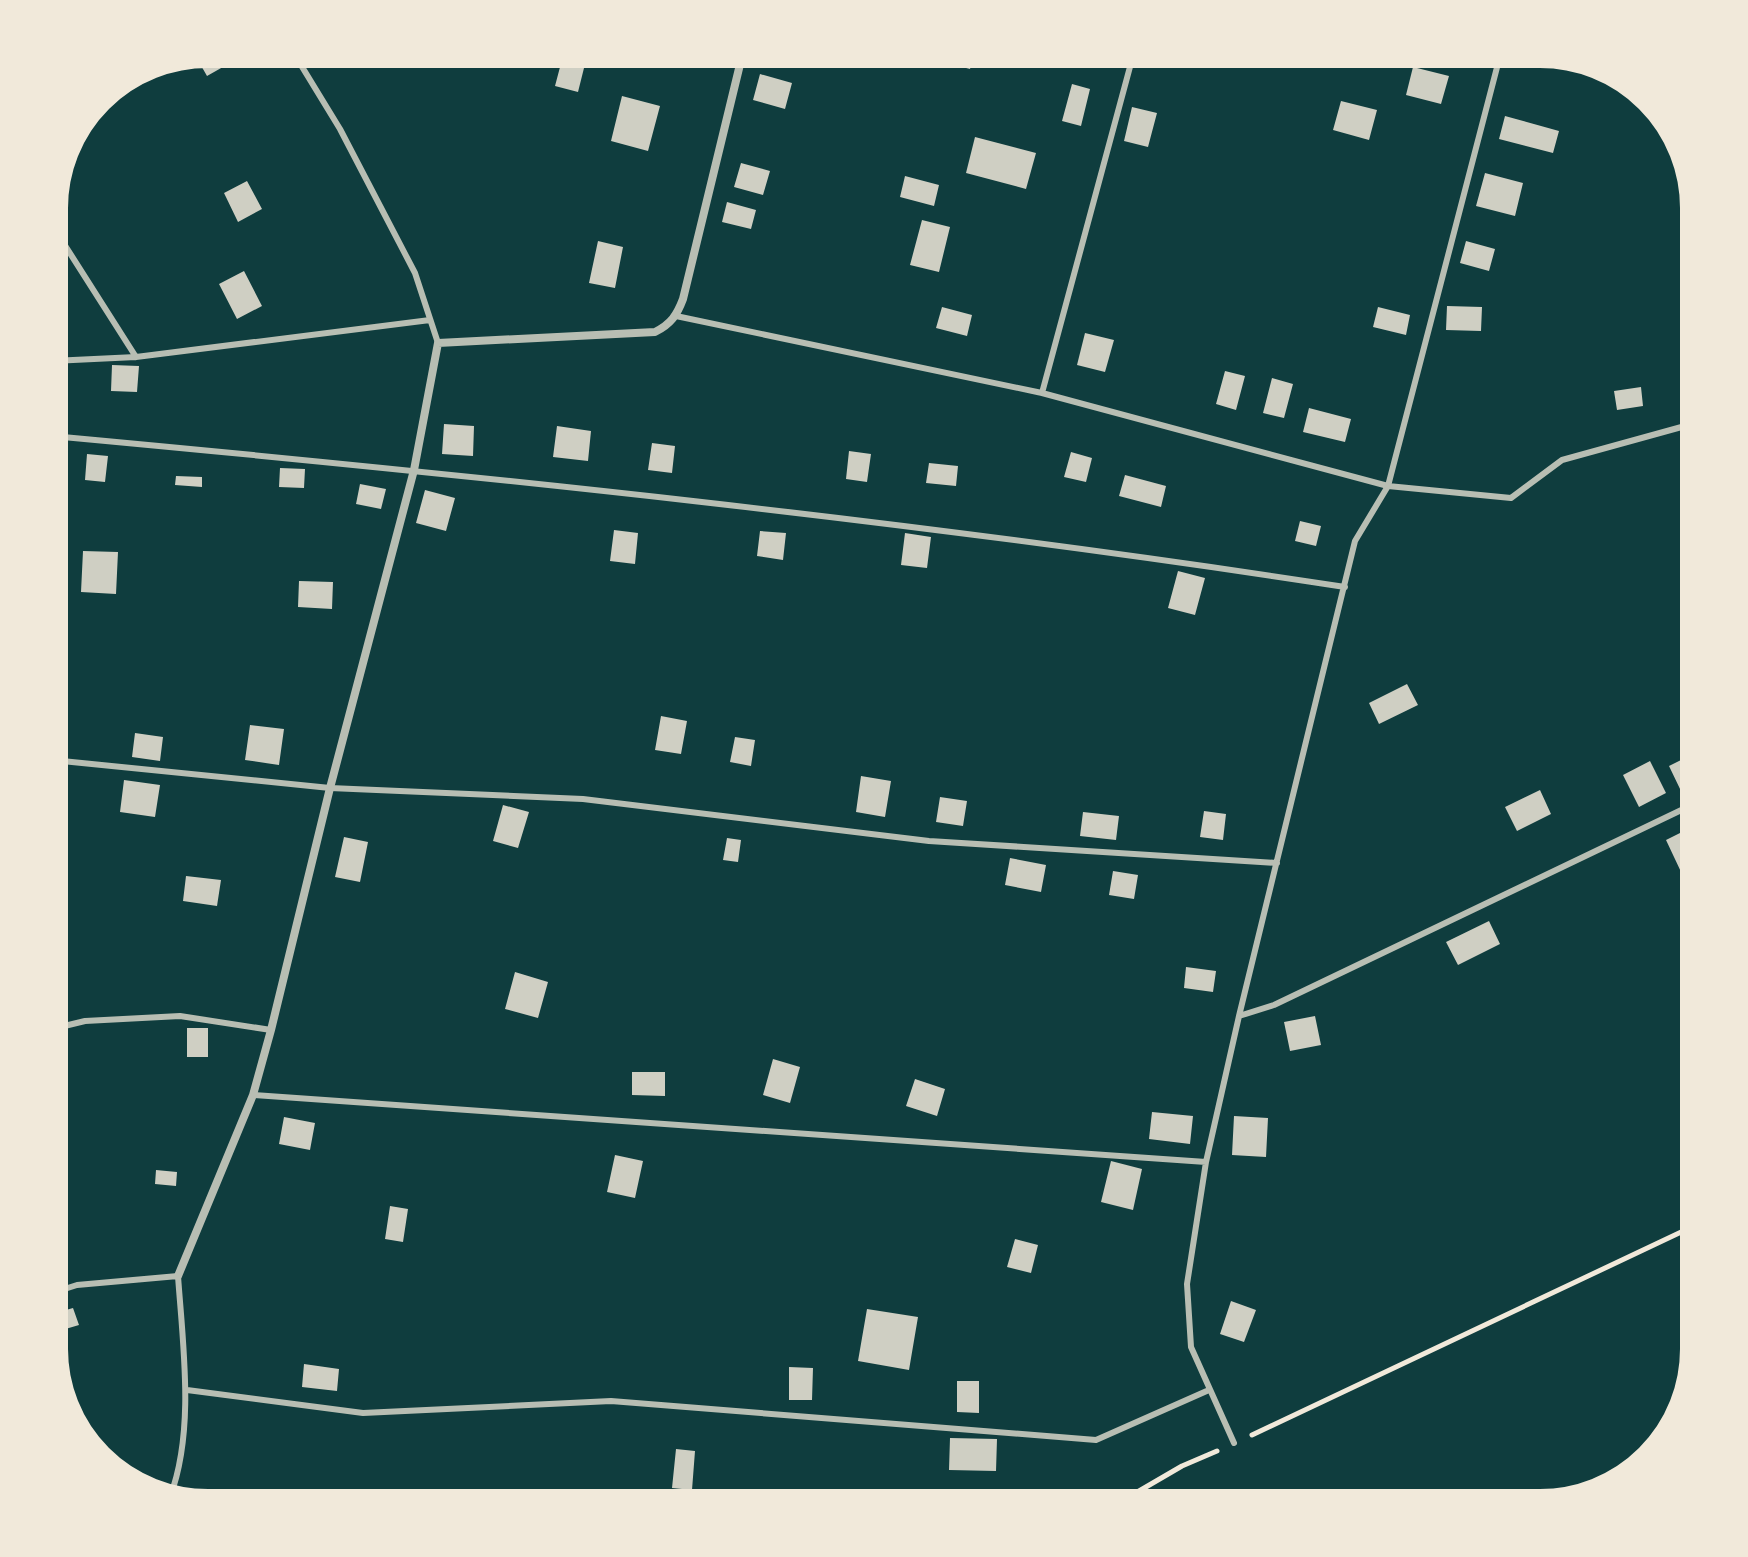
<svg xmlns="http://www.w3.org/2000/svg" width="1748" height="1557" font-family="'IBM Plex Sans',sans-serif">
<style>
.building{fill:#cfcfc3}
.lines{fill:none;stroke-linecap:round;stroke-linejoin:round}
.path{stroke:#f1e9da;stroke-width:5}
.service{stroke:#b8beb3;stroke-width:6}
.minor{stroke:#b8beb3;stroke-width:8}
.rim{fill:none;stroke:#f1e9da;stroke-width:4}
</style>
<rect width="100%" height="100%" fill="#0f3d3e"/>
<path class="building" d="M224,52L230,63L207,76L195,55Z
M564,52H588L578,92L555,86Z
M941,52H975L970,69L939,61Z
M1413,67L1449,76L1441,104L1406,95Z
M760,74L792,83L785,109L753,100Z
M1072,84L1090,89L1081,126L1062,121Z
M622,96L660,106L648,151L611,141Z
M1341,101L1377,110L1369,140L1333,130Z
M1132,107L1157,113L1148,147L1124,141Z
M1505,116L1559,131L1553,153L1499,139Z
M975,137L1036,153L1026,189L966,173Z
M741,163L770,171L763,195L734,187Z
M1485,173L1523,183L1515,216L1476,206Z
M905,176L939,185L934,206L900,197Z
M247,181L262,209L238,222L224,193Z
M727,202L756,210L751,229L722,222Z
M922,220L950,227L939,272L910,265Z
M598,241L623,247L615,288L589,283Z
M1466,241L1495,249L1489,271L1460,263Z
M244,271L262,306L237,319L219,284Z
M1447,306L1482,307L1481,331L1446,330Z
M942,307L972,315L967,336L936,328Z
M1378,307L1410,315L1406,335L1373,327Z
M1085,333L1114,340L1105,372L1077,365Z
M112,365L139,366L137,392L111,391Z
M1225,371L1245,376L1236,410L1216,404Z
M1272,378L1293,384L1284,418L1263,413Z
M1641,387L1643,406L1617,410L1614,391Z
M1309,408L1351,419L1345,442L1303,432Z
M444,424L474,426L473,456L442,454Z
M557,426L591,431L588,461L553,457Z
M652,443L675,446L672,473L648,470Z
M849,451L871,454L867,482L846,479Z
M1071,452L1092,458L1086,482L1064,477Z
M87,454L108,456L105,482L85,480Z
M929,463L958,466L956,486L926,483Z
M280,468L305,469L304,488L279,487Z
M1125,475L1166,486L1161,507L1119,496Z
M176,476L202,477V487L175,485Z
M360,484L386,489L381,509L356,504Z
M425,490L455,498L446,531L416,523Z
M1300,521L1321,526L1316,546L1295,541Z
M614,530L638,533L635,564L610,561Z
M760,531L786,533L783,560L757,556Z
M905,533L931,537L927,568L901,565Z
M83,551L118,552L116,594L81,592Z
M1178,571L1205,578L1195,615L1168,608Z
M299,581L333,582L332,609L298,607Z
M1407,684L1418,705L1379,724L1369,703Z
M661,716L687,721L681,754L655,750Z
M250,725L284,729L279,765L245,760Z
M135,733L163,737L160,761L132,757Z
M735,737L755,740L751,766L730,762Z
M1695,753L1696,784L1681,791L1669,766Z
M1650,761L1666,793L1639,807L1623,775Z
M861,776L891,781L885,817L856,812Z
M124,780L160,785L155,817L120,812Z
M1540,790L1551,814L1517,831L1505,807Z
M940,797L967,801L963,826L936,822Z
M503,805L529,812L518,848L493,841Z
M1204,811L1226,814L1223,840L1200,837Z
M1083,812L1119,816L1116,840L1080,836Z
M1696,825V867L1682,874L1666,840Z
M344,837L368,842L360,882L335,877Z
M727,838L741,840L738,862L723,860Z
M1010,858L1046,865L1041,892L1005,885Z
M1113,871L1138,875L1134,899L1109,895Z
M186,876L221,880L217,906L183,901Z
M1489,921L1500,944L1458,965L1446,942Z
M1186,967L1216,971L1213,992L1184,988Z
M515,972L548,982L538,1018L505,1009Z
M1315,1016L1321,1045L1290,1051L1284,1022Z
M187,1028H208V1057H187Z
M773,1059L800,1067L790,1103L763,1095Z
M632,1072H665V1096L632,1095Z
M915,1079L945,1089L937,1116L906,1106Z
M1152,1112L1193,1116L1190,1144L1149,1139Z
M1234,1116L1268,1118L1266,1157L1232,1155Z
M284,1117L315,1123L310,1150L279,1144Z
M615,1155L643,1161L635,1198L607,1192Z
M1111,1161L1142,1169L1133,1210L1101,1202Z
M156,1170L177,1172L176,1186L155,1184Z
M390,1206L408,1209L403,1242L385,1239Z
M1015,1239L1038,1245L1031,1273L1007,1267Z
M1231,1301L1256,1310L1244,1342L1220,1334Z
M73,1308L79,1325L52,1333V1314Z
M867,1309L918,1317L909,1370L858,1361Z
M304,1364L339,1369L337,1391L302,1387Z
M789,1367L813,1368L812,1400H789Z
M957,1381H979V1413L957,1412Z
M950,1438L997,1439L996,1471L949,1470Z
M676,1449L695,1451L692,1490L672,1488Z
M188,1492L212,1495L211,1505L187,1501Z"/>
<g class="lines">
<path class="path" d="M1252,1435L1696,1225
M1115,1505L1182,1466L1217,1451"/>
<path class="service" d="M293,52L340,129L415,273L438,343
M52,225L136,357
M676,316L1042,393L1388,486L1501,52
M52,361L136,357L430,320
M1042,393L1134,52
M52,436C484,476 916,521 1345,587
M52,760L330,788L583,799L929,841L1277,863
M1239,1016L1274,1005L1696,803
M52,1029L85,1021L180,1016L271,1030
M253,1095L1206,1162
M52,1293L77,1285L178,1276C183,1346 195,1431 170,1497
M187,1390L363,1413L611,1401L1096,1440L1209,1390
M1234,1443L1191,1347L1187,1284L1206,1162L1239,1016L1355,541L1388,486L1511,498L1562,460L1696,423"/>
<path class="minor" d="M178,1276L253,1095L271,1030L330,788L414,470L438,343L655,332C671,324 677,315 683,299L743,52"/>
</g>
<path d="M0 0H1748V1557H0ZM208 66H1540A142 142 0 0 1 1682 208V1349A142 142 0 0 1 1540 1491H208A142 142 0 0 1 66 1349V208A142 142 0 0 1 208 66Z" fill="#f1e9da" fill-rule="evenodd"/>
<path class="rim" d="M208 66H1540A142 142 0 0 1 1682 208V1349A142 142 0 0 1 1540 1491H208A142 142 0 0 1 66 1349V208A142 142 0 0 1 208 66Z"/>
</svg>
